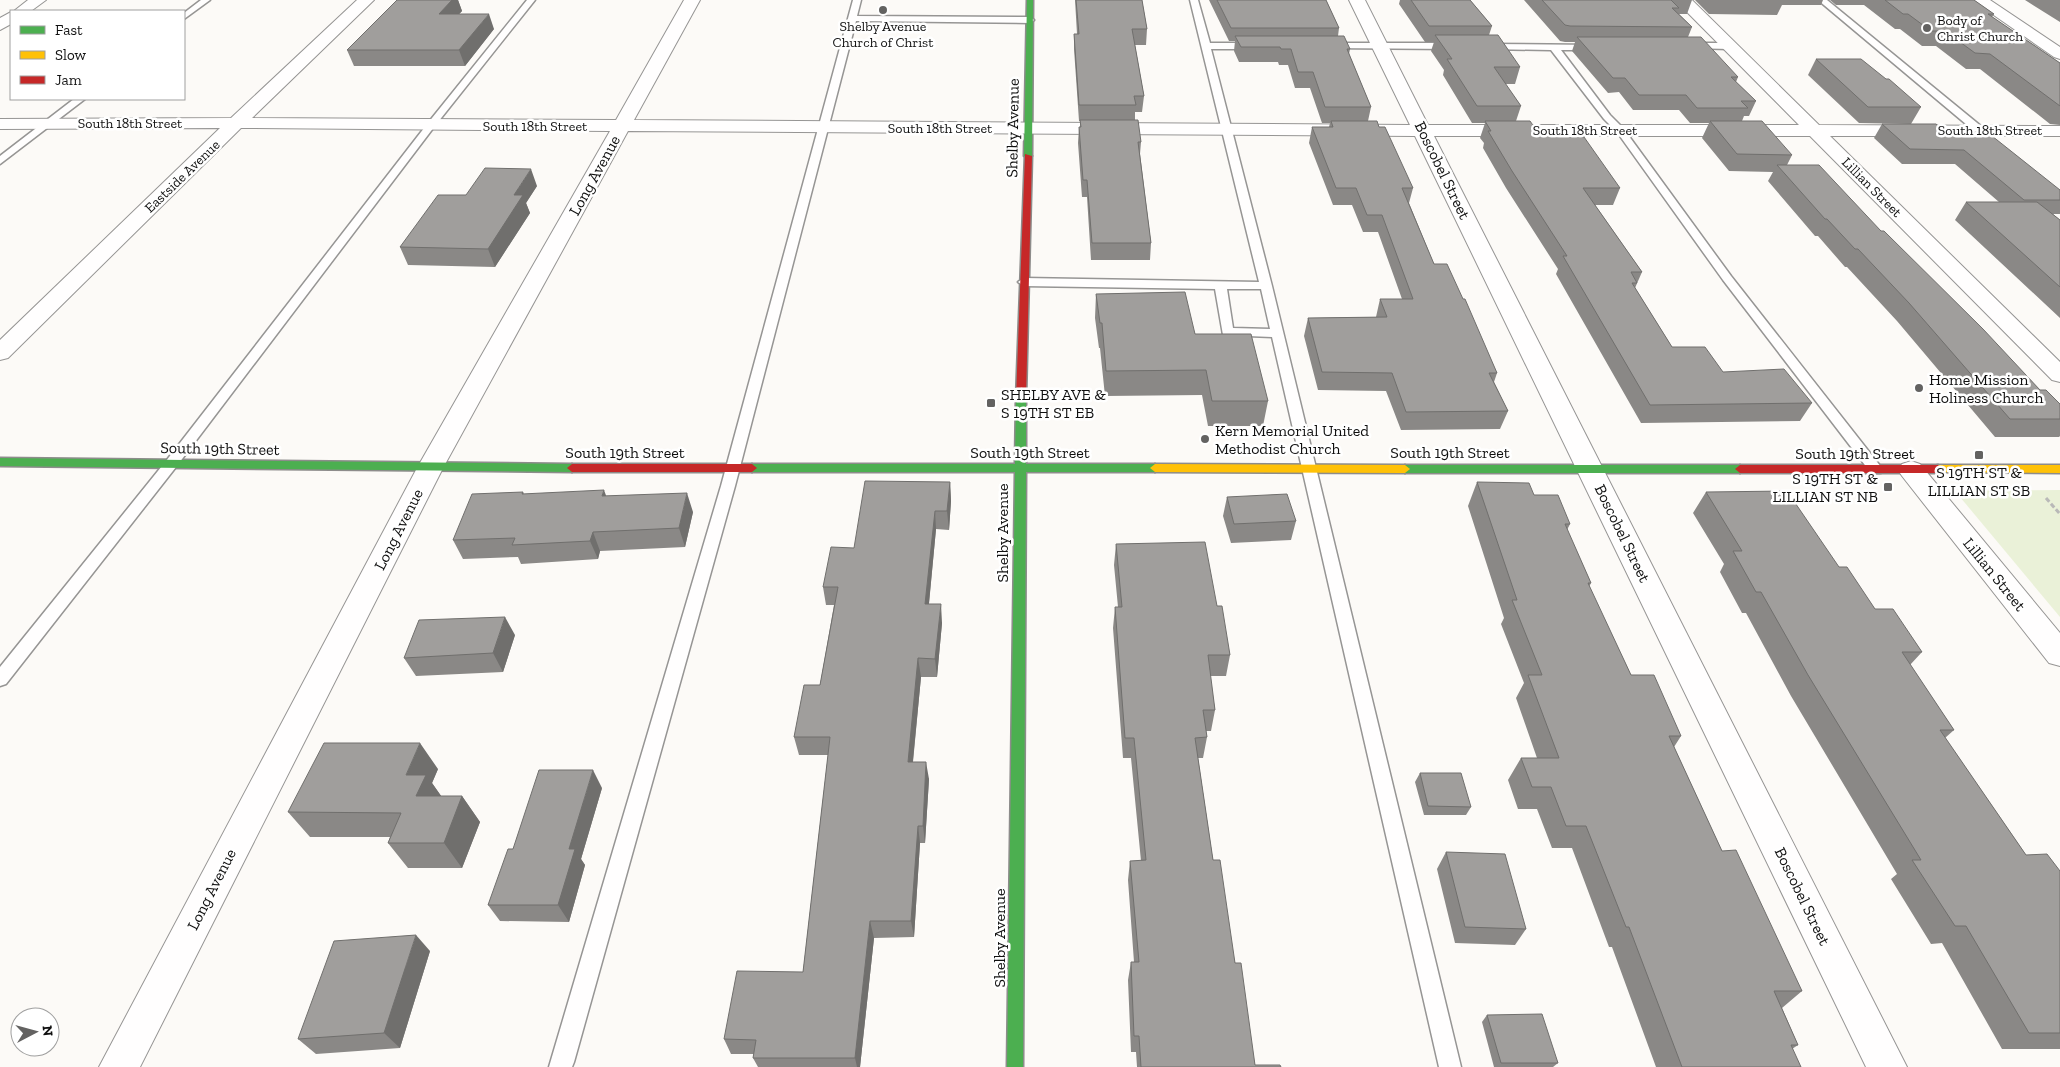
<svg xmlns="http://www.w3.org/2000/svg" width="2060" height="1067" font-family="'Zilla Slab',serif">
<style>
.green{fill:#eaf1d8}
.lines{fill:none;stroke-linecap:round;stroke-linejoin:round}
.lane-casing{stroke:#969594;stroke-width:3}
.street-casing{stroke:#969594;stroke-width:2}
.fast-casing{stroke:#8d8c8b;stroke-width:3}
.slow-casing{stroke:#8d8c8b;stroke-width:3}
.jam-casing{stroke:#8d8c8b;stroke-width:3}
.path{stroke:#b9b9b8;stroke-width:3;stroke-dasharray:5 2.5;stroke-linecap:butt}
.lane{fill:#fffefe;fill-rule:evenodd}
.street{fill:#fffefe;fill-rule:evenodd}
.fast{fill:#4caf50;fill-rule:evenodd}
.slow{fill:#ffc107;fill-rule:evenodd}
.jam{fill:#c62828;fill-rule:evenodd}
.wall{fill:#8a8886}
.shaded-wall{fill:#706f6d}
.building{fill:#a09e9c;stroke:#706f6d}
.poi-dot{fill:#636261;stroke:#fff;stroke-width:2}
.labels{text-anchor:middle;stroke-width:5;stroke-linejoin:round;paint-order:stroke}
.far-poi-label{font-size:14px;fill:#101010;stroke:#fff;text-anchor:start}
.far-street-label{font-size:14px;fill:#101010;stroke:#fff}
.street-label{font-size:16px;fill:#101010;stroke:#fff}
.poi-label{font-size:16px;fill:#101010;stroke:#fff;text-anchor:start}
</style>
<rect width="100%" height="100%" fill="#fcfaf7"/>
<path class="green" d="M2060,490V617L1955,491Z"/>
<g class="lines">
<g class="lane-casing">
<path id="lane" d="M201,0H210L184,19V13Z
M527,0H535L434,127L176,467L6,684L0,686V667L166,461L428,123Z
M853,0H861L857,16L1030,17L1034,20L1030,23L856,21L735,486L574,1062L572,1067H549L721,486Z
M1190,0H1198L1210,43H1254L1258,46L1254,49H1211L1272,286L1461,1067H1439L1272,337L1223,335L1215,289L1024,286L1018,282L1024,278L1259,282ZM1227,289H1261L1270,329L1233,328Z
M1818,0H1827L1993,136V140H1985Z
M1330,43H1452L1456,46L1452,49L1327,48L1326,46Z
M1690,43H1730L1734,46L1730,49L1687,48L1686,46Z
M1487,44L1597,45V49L1594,50H1561L1610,115L1623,128L1731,276L1881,467L1883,470L1881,473H1871L1723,280L1617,132L1604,119L1551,50L1484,49V45Z
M74,99H85L0,164V156Z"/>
</g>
<g class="street-casing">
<path id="street" d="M28,0H46L31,11H14Z
M357,0H374L252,118L616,120L684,0H700L634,120L1410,125L1349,0H1365L1428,125H1799L1675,0H1692L1819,125L2060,126V136H1830L2060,362V382L2052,380L1810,136H1434L1907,1067H1866L1415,136L628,131L443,468L140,1067H99L417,468L610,131L241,128L8,358L0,360V340L220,128L0,129V119L231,118Z
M1972,0H1990L2060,47V59L2054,57Z
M11,12V24L0,30V18Z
M1911,461L1920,464L2060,633V666L2049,663L1902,476L1898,470L1902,464Z"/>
</g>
<g class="fast-casing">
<path id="fast" d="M1027,0H1033L1032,156L1028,158L1024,156Z
M1021,395L1026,398V464H1155L1160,468L1155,472H1026L1023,1067H1007L1015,472H752L747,468L752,464H1015L1016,398Z
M0,458L572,464L577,468L572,472L0,466Z
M1405,465H1740L1745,469L1740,473H1405L1400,469Z"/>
</g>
<g class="slow-casing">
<path id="slow" d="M1155,464L1405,465L1410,469L1405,473L1155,472L1150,468Z
M1938,465H2060V473L1934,472L1933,469L1934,466Z"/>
</g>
<g class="jam-casing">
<path id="jam" d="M1025,154L1032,156L1026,398L1021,401L1016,398Z
M572,464H752L757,468L752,472H572L567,468Z
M1740,465H1938L1943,469L1938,473H1740L1735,469Z"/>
</g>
<path class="path" d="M2046,498L2060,514"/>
<use href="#lane" class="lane"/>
<use href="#street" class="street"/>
<use href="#fast" class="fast"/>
<use href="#slow" class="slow"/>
<use href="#jam" class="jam"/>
</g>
<path class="wall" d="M397,0H458L462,11L459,14L494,29L465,66H354L347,50Z
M1075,0H1142L1147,29L1146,45H1135L1144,96L1142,112H1135V120L1141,142L1140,154L1151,243L1150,260H1091L1087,197H1082L1078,143L1079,127H1080V121H1079L1074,49V34H1077Z
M1209,0H1326L1339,28L1338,36L1350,49L1349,54L1371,107L1368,121L1379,127L1413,188L1409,203L1434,264L1463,299L1497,373L1494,382L1508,411L1500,429L1401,430L1386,391L1318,390L1304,336L1308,318L1376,317L1380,299H1402L1378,232H1363L1352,205H1333L1309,143L1312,127H1329L1330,123H1322L1310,88H1295L1288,65H1279L1278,62H1239L1234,51L1235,41H1229Z
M1400,0H1470L1492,26L1489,35L1520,67L1515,84H1505L1521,106L1516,121L1550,137L1620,188L1613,205H1595L1642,272L1635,288L1672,347L1723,372L1812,403L1800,421L1641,423L1556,274L1558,269L1506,188L1483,148L1484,143L1480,138L1485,123H1472L1443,75L1444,70L1431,51L1434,42H1425L1399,4Z
M1524,0H1692L1687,14H1679L1692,27L1688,37L1738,77L1736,82L1756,101L1749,116H1744L1742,121L1792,155L1787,165L1881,231L2040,390L2060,404V436L2059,437H1995L1897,321L1847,267H1845L1818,236H1815L1768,181L1773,172L1729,171L1702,138L1709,123H1690L1679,110H1633L1619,92L1608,93L1572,51L1575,42H1565L1560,41Z
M1695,0H1823L1821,5H1782L1777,15L1709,14Z
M1830,0H1974L1994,14L1992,17L2060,63V125L2050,124L1980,69H1966L1936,46H1922L1900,29H1895L1864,5H1836Z
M2025,0H2060V22Z
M1816,59L1921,107L1911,124L1859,123L1808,75Z
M1882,124L1947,133L2060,190V214H2053L2060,220V318L1955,220L1966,202H1999L1955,164H1902L1874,138Z
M537,186L526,203L530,213L495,267L408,265L400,247L466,195Z
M1096,294L1195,334L1268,401L1263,426H1208L1202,395L1105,396L1100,348H1099L1095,318Z
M950,482L951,501L949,530L936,529L929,604L942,623L937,677H921L913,762L929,779L925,843H920L914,937L874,938L860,1067H758L753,1058L754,1054H731L724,1039L803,972L828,755H799L794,737L820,685L834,605H826L823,587L854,548Z
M1477,482L1534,495L1570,524L1567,530L1591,583L1589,587L1631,675L1681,736L1674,747L1722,851L1802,991L1782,1008L1798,1045L1792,1049L1801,1067H1656L1612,947H1609L1572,848H1552L1537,809H1518L1508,780L1521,758H1537L1516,698L1524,683L1501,624L1504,618L1468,506Z
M523,492L524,494L606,496L693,512L685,547L600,551L598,559L521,564L518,557L463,559L453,540Z
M1706,492L1839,567L1875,609L1922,652L1910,665L1954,730L1945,738L2026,855L2060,871V1049H2002L1942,943L1931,944L1891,879L1897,874L1791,696L1746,613H1742L1720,572L1724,564L1693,513Z
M1227,497L1296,521L1291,540L1231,543L1223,516Z
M1116,544L1217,606L1230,655L1226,676H1210L1215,710L1211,731H1206L1207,737L1203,758H1198L1213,860L1235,963L1255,1065L1281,1067H1137L1136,1052H1131L1128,980L1131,962H1134L1128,880L1130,861H1141L1131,758H1123L1113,628L1115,607H1118L1114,565Z
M515,635L503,672L416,676L404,658Z
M438,769L432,783L441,796H462L480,822L462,868H408L388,843L390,837H310L288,812Z
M1420,773L1471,807L1466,815H1424L1415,782Z
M602,788L581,859L585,865L569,922L500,921L488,905L513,849Z
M1446,852L1526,929L1515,945L1455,943L1437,869Z
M430,951L400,1048L316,1054L298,1039Z
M1487,1015L1558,1063L1553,1067H1494L1482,1022Z"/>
<path class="shaded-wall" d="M452,0H458L462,11L445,29L439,14Z
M489,14L494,29L465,66L459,50Z
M531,169L537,186L526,203L530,213L495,267L488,249L514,195Z
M950,482L951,501L949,530L947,511Z
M604,490L611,509L602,496Z
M687,493L693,512L685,547L679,528Z
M935,511L936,529L927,623L925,604Z
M593,532L600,551L598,559L590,541Z
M941,604L942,623L937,677L935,659Z
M505,617L515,635L503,672L493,653Z
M918,658L921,677L911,780L908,762Z
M420,743L438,769L432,783L444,800L416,796L406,775Z
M926,762L929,779L925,843L923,826Z
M593,770L602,788L581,859L585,865L569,922L558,905L569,849Z
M462,796L480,822L462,868L444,843Z
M918,826L920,843L914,937L911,921Z
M870,921L874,938L860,1067H857L855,1058Z
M416,935L430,951L400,1048L384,1033Z"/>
<path class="building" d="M397,0H452L439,14H489L459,50H347Z
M1076,0H1142L1147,29H1132L1144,96H1134L1136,105H1079L1074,34H1079Z
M1217,0H1326L1339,28H1231Z
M1411,0H1470L1492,26H1429Z
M1542,0H1671L1679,8H1672L1692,27L1570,26L1565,25Z
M1885,0H1974L1994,14H1988L2060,63V106L1990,54L1975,53L1945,31H1931L1908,14H1903Z
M1435,35H1498L1520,67H1494L1521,106H1477L1447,59H1452Z
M1235,36H1344L1350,49H1347L1371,107H1325L1313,72H1298L1291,49H1281L1280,47H1241Z
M1577,37H1701L1738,77H1731L1756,101H1741L1748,108H1697L1686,95H1639L1625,78H1613Z
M1816,59H1861L1886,79H1889L1921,107H1868Z
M1080,120H1138L1141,142H1138L1151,243H1092L1087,180H1083L1079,127H1081Z
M1331,121H1377L1379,127H1385L1413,188H1402L1434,264H1447L1463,299H1465L1497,373H1489L1508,411L1406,412L1392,373L1322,372L1308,318L1387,317L1380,299H1413L1382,215H1367L1356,188H1336L1312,127H1333Z
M1485,121H1530L1537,131H1546L1550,137H1584L1620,188H1583L1642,272H1631L1637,283H1632L1672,347H1705L1723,372L1784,369L1812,403L1650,405L1563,256H1567L1512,171L1488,131H1491Z
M1710,121H1762L1792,155L1737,154Z
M1882,124H1936L1947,133L1987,132L2060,190V200H2024L1964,150L1910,149Z
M1777,165H1819L1881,231H1884L1983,329L2040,390H2046L2060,404V419H2010L1909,303L1858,249H1855L1827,219H1825Z
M485,168L531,169L514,195H523L488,249L400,247L438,195H466Z
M1966,202H2037L2060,220V287Z
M1185,292L1195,334H1251L1268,401H1212L1206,370L1106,371L1102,323H1100L1096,294Z
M865,481L950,482L947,511H935L925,604H941L935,659L918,658L908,762H926L923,826H918L911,921H870L855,1058H753L756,1040L724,1039L737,971L803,972L830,737H794L804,685H820L838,587H823L831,547L854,548Z
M1477,482L1529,483L1534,495H1558L1570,524H1565L1591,583H1588L1631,675H1654L1681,736H1669L1722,851L1736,850L1802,991H1774L1798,1045H1791L1801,1067H1682L1629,927H1626L1586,826H1566L1551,787H1532L1521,758H1559L1528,675H1542L1512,600H1517Z
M604,490L602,496L687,493L679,528L593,532L590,541L512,545L515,538L453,540L472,494L523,492L522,494Z
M1787,491L1839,567H1847L1875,609H1893L1922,652H1902L1954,730H1940L2026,855L2047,854L2060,871V1033H2029L1966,926H1955L1912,860H1921L1808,675L1761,592H1756L1733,551H1742L1706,492Z
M1287,494L1296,521L1234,524L1227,497Z
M1205,542L1217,606H1222L1230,655H1208L1215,710H1203L1207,737L1195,738L1213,860H1220L1235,963H1241L1255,1065H1280L1281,1067H1141L1139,1036H1134L1131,962H1139L1130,861L1146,860L1134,738H1125L1115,607H1122L1116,544Z
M505,617L493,653L404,658L419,620Z
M324,743H420L406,775H426L416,796H462L444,843H388L401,813L288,812Z
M539,770H593L569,849H575L558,905H488L508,849H513Z
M1420,773H1461L1471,807L1428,806Z
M1446,852L1505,854L1526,929L1465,927Z
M416,935L384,1033L298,1039L334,941Z
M1542,1014L1558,1063H1501L1487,1015Z"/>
<g class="poi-dot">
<circle cx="883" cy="10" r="5"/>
<circle cx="1927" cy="28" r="5"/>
<circle cx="1919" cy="388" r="5"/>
<rect x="986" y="398" width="10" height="10" rx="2.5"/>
<circle cx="1205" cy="439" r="5"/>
<rect x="1974" y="450" width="10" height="10" rx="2.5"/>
<rect x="1883" y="482" width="10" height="10" rx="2.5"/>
</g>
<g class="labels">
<g class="far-poi-label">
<text x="1937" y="25">Body of<tspan x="1937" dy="16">Christ Church</tspan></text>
<text x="883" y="31" text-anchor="middle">Shelby Avenue<tspan x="883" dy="16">Church of Christ</tspan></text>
</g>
<g class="far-street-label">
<text x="130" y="128">South 18th Street</text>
<text x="535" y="131">South 18th Street</text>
<text x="940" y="133">South 18th Street</text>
<text x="1585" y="135">South 18th Street</text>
<text x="1990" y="135">South 18th Street</text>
<text transform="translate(182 176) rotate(-44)" y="5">Eastside Avenue</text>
<text transform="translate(1872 187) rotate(45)" y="5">Lillian Street</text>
</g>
<g class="street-label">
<text transform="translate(1012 128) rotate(-89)" y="6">Shelby Avenue</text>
<text transform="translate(1443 170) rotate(64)" y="6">Boscobel Street</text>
<text transform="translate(594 175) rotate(-61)" y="6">Long Avenue</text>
<text transform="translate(220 448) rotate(1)" y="6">South 19th Street</text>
<text x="625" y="458">South 19th Street</text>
<text x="1030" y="458">South 19th Street</text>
<text x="1450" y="458">South 19th Street</text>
<text x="1855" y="459">South 19th Street</text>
<text transform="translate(398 529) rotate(-63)" y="6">Long Avenue</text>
<text transform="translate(1002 533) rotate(-90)" y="6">Shelby Avenue</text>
<text transform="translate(1623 533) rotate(64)" y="6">Boscobel Street</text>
<text transform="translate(1995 574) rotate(51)" y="6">Lillian Street</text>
<text transform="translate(211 889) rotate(-63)" y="6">Long Avenue</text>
<text transform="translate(1803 896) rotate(64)" y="6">Boscobel Street</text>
<text transform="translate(999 938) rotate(-90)" y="6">Shelby Avenue</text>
</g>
<g class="poi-label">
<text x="1929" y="385">Home Mission<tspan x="1929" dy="18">Holiness Church</tspan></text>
<text x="1001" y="400">SHELBY AVE &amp;<tspan x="1001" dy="18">S 19TH ST EB</tspan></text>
<text x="1215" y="436">Kern Memorial United<tspan x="1215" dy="18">Methodist Church</tspan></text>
<text x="1979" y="478" text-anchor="middle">S 19TH ST &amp;<tspan x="1979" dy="18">LILLIAN ST SB</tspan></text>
<text x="1878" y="484" text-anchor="end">S 19TH ST &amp;<tspan x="1878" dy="18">LILLIAN ST NB</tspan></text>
</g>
</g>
<rect x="10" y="10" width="175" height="90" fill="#ffffff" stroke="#9f9f9f"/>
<rect x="20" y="26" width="25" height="8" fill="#4caf50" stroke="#9f9f9f"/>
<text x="55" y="35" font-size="15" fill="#101010">Fast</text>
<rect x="20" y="51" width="25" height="8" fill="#ffc107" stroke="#9f9f9f"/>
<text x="55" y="60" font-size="15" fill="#101010">Slow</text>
<rect x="20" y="76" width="25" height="8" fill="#c62828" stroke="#9f9f9f"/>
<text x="55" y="85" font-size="15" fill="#101010">Jam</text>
<g transform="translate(35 1032) rotate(84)"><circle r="24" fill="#ffffff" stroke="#9f9f9f"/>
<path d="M0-4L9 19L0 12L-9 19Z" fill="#636261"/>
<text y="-8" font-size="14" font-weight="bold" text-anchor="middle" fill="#101010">N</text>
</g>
</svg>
